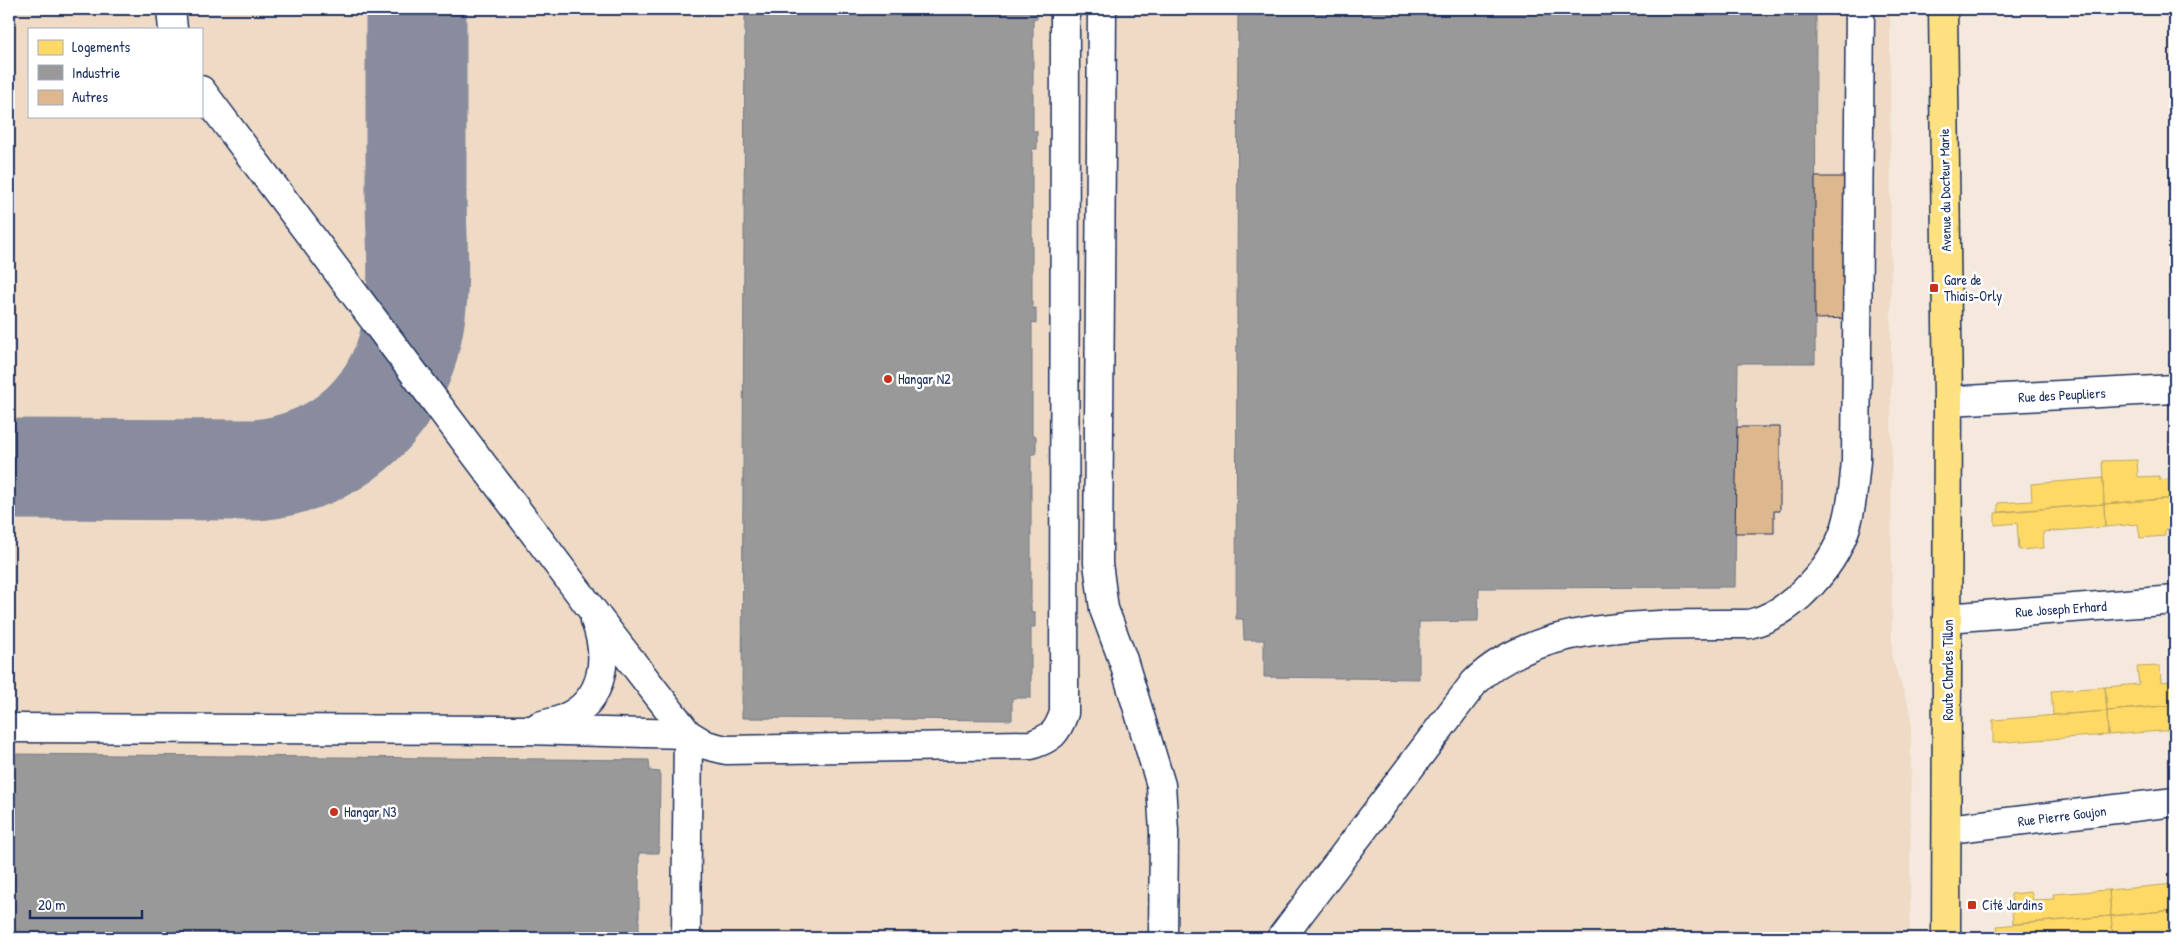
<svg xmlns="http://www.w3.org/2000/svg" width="2184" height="947" font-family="'Patrick Hand',sans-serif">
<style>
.built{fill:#eedac5;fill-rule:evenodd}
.homes{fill:#ffd966;stroke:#bba664}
.industry{fill:#999;stroke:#737987}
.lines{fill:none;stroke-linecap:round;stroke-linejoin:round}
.taxiway{stroke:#888c9e;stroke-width:101}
.building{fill:#ddb78e;stroke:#1b2f5e}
.minor-casing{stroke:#1b2f5e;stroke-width:31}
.major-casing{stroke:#1b2f5e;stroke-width:31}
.minor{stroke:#fff;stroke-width:28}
.major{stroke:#fde080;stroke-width:28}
.poi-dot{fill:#c8321e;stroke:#fff;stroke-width:2}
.labels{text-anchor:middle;stroke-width:5;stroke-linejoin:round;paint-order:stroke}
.street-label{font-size:14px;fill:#1b2f5e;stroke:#fff}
.poi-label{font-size:14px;fill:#1b2f5e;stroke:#fff;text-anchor:start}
</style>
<rect width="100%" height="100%" fill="#f5e9dd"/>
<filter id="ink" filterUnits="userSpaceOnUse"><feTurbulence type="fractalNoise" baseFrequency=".02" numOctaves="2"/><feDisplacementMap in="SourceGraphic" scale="10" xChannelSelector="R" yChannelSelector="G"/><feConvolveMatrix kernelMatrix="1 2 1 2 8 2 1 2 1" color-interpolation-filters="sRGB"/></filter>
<g filter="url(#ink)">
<path class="built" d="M9,9H1890L1892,658L1911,713L1910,938H9ZM29,29H201V116H29Z"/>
<path class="homes" d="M2137,460L2138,477L2159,476V480L2175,478V498L2104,504L2102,461Z
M2103,478L2104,504L1998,512V503L2032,501L2031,484Z
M2175,498V528L2165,529V536L2140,538L2138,524L2105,527L2104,504Z
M2104,504L2105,527L2043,532L2044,548L2019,550L2017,523L1995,525V513Z
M2160,666L2161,682L2174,681L2175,677V705L2107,711L2105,687L2139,684L2137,667Z
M2105,687L2107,711L2053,715L2051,691Z
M2175,705V730L2108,735L2107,711Z
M2107,711L2108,735L1993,743V720Z
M2175,884V910L2111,916L2109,890Z
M2109,890L2111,916L2013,924L2011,894L2031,892L2033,900L2054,899L2053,894Z
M2175,910V938H2113L2111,916Z
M2111,916L2113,938H1998L1997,926Z"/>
<path class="industry" d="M745,9H1037V19H1033V131H1037V149H1032V308H1036V323L1032,322V436H1036V454H1031V612H1035V627H1031V698H1012V720L742,718Z
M1238,9H1816L1815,363H1738L1735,587L1479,588L1478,621L1419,622V679L1264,677V640H1244L1243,619H1236Z
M9,754L649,760L650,771L660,772L659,853H639V938H9Z"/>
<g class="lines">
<path class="taxiway" d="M9,469L257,470C342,461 401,405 414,320C421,280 416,236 416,195C416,133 416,71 416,9"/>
</g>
<path class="building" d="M1815,177H1856L1855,318L1815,319Z
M1737,427H1780V511H1774V533H1735Z"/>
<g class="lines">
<g class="minor-casing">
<path id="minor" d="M171,9L173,29
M1102,9L1098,563L1104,609L1123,660L1161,785L1164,832L1163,938
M201,90L608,631L688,734L686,938
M1948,401L2175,389
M1947,618L2175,600
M539,726C547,723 557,722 565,718C605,700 609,657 595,620
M9,728L523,730L688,734L706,745L726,750L1031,745C1052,738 1057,733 1064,713L1065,9
M1948,829L2175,802
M1281,938L1474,683C1536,619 1665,624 1749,624C1793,614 1838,563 1848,519C1853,500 1854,481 1856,461L1860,9"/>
</g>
<g class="major-casing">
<path id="major" d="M1943,9L1948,401L1946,938"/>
</g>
<use href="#minor" class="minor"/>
<use href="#major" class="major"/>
</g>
</g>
<g class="poi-dot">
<rect x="1929" y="283" width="10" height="10" rx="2.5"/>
<circle cx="888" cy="379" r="5"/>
<circle cx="334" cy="812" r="5"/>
<rect x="1967" y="900" width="10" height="10" rx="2.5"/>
</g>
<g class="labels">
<g class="street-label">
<text transform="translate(1945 190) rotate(-91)" y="5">Avenue du Docteur Marie</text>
<text transform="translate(2062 395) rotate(-3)" y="5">Rue des Peupliers</text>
<text transform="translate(2061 609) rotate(-4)" y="5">Rue Joseph Erhard</text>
<text transform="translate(1948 670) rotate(-90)" y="5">Route Charles Tillon</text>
<text transform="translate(2062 816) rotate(-7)" y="5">Rue Pierre Goujon</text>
</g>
<g class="poi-label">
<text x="1944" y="285">Gare de<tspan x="1944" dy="16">Thiais-Orly</tspan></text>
<text x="898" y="384">Hangar N2</text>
<text x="344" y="817">Hangar N3</text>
<text x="1982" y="910">Cité Jardins</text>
</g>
</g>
<rect width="2184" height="947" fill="none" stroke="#fff" stroke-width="30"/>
<rect x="15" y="15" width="2154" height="917" fill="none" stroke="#1b2f5e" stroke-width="2" filter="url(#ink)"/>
<rect x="28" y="28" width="175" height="90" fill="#ffffff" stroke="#a4acbf"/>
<rect x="38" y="40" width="25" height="15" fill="#ffd966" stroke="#a4acbf"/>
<text x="72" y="52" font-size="15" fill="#1b2f5e">Logements</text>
<rect x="38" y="65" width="25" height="15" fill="#999999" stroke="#a4acbf"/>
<text x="72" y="78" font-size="15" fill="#1b2f5e">Industrie</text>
<rect x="38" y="90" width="25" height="15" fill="#ddb78e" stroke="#a4acbf"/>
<text x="72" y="102" font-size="15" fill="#1b2f5e">Autres</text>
<path d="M30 910v8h112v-8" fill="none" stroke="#1b2f5e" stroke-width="2.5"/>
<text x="38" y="910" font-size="15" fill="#1b2f5e" stroke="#ffffff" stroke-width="4" paint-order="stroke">20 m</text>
</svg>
